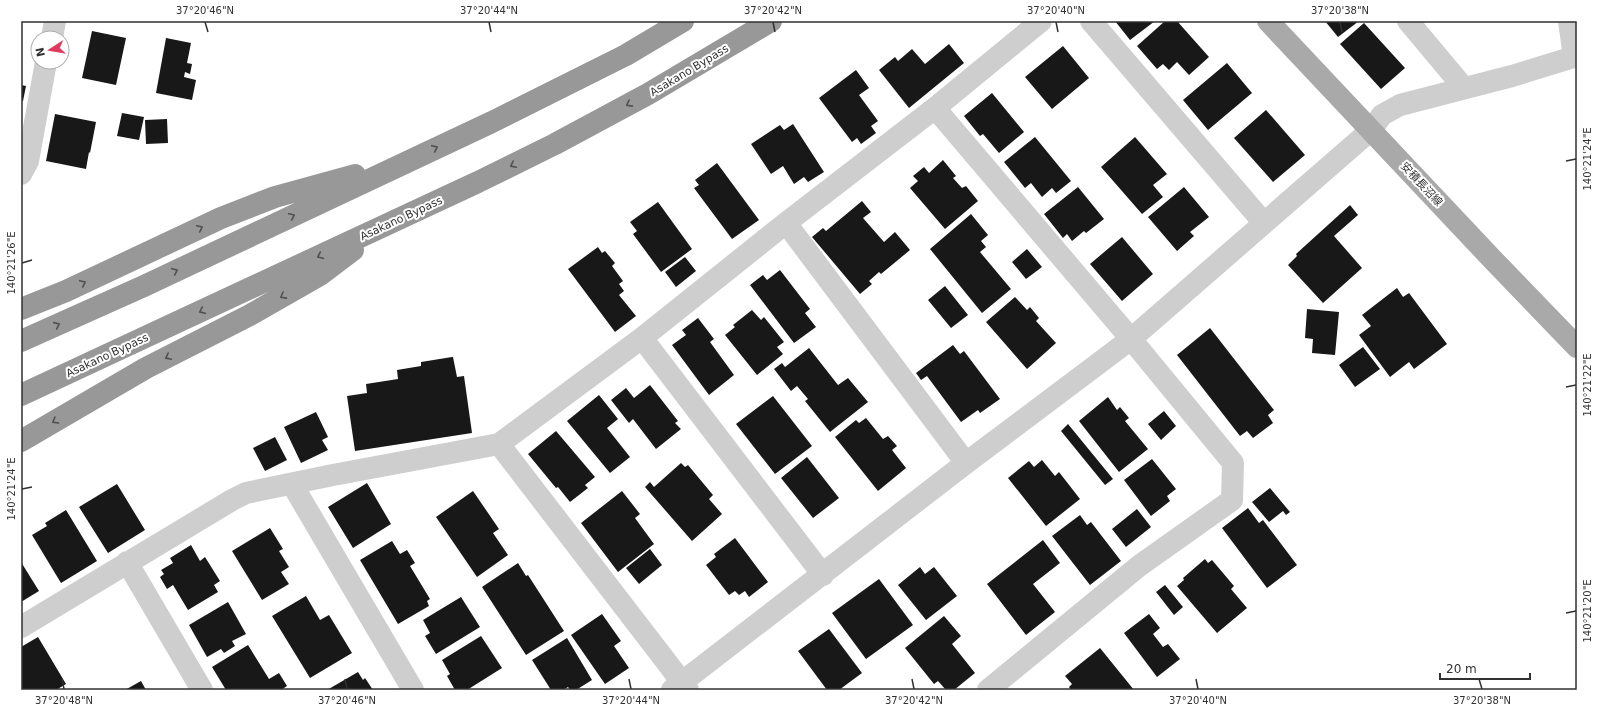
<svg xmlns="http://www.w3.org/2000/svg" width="1598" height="711" font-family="'DejaVu Sans','Noto Sans JP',sans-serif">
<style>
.building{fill:#181818}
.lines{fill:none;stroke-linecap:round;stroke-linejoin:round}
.minor{stroke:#cecece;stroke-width:22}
.major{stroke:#a9a9a9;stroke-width:22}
.highway{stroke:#989898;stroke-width:22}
.oneway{stroke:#505050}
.ticks{fill:none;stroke:#313131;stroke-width:1.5}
.labels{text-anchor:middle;stroke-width:4;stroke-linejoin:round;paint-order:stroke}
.street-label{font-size:11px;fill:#313131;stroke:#fff}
.neatline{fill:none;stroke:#313131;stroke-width:1.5}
.ticks-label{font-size:10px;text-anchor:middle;fill:#313131}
</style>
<rect width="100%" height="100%" fill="#fff"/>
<path class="building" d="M1115,21H1155L1130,40Z
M1165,21H1177L1209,57L1189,75L1177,62L1169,70L1163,64L1157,69L1137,46Z
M1325,21H1359L1338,37Z
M1364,23L1405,68L1381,89L1340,44Z
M92,31L126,38L116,85L82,78Z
M166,38L191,43L187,63L192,64L190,74L185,72L184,77L196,80L192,100L156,93Z
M949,44L964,63L909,108L879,70L895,57L898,61L912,49L925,64Z
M1063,46L1089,78L1052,109L1025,77Z
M1227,63L1252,93L1208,130L1183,100Z
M856,70L869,88L859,95L878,121L871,126L876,133L861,144L857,138L852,142L819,98Z
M21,85L26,86L23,101H21Z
M992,93L1024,132L999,153L983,134L980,136L964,116Z
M1266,110L1305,155L1273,182L1234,138Z
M122,113L144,117L139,140L117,136Z
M55,114L96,122L90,153L89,152L86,169L46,161Z
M167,119L168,143L146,144L145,120Z
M793,124L824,172L808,182L804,177L794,184L783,166L771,174L751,144L780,125L784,130Z
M1035,137L1071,181L1056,193L1052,188L1042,197L1031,183L1025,188L1004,162Z
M1135,137L1167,174L1153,185L1163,197L1142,214L1101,167Z
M943,160L956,176L953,178L962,188L966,186L978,201L945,229L910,188L918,181L913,176L924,167L929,173Z
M717,163L759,220L732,239L694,188L699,185L695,180Z
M1078,187L1104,219L1086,233L1084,231L1072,241L1067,234L1063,238L1044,214Z
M1184,187L1209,217L1190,232L1194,236L1177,251L1148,217Z
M862,201L871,212L863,218L884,242L895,232L910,250L881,274L879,272L869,281L872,284L860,294L812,237L823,228L826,231Z
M658,202L692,249L661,272L633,234L637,231L630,222Z
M1350,205L1358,215L1334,236L1362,268L1323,303L1288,265L1297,256L1296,254Z
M971,214L988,235L981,241L986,247L980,252L1011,289L982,313L930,249Z
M1122,237L1153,274L1122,301L1090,264Z
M598,247L602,253L605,251L615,263L612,266L623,281L619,284L624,291L619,295L636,316L615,332L568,269Z
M1027,249L1042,267L1026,279L1012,262Z
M685,257L696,271L676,287L665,272Z
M780,270L810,309L805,313L816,327L794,343L750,285L763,275L767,280Z
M945,286L968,315L951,328L928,300Z
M1397,288L1403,297L1409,293L1447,344L1414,369L1409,362L1390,377L1359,335L1371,326L1362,315Z
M1015,297L1027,310L1030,307L1039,318L1036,321L1056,343L1027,369L986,322Z
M1307,309L1339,312L1335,355L1312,353L1313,339L1305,338Z
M752,310L761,320L764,317L784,342L777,347L783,354L757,375L725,335L735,327L733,325Z
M698,318L714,339L710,342L734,375L709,395L672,345L686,335L682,330Z
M1210,328L1274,410L1268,415L1273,423L1253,438L1247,431L1240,436L1177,355Z
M953,345L960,354L964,351L1000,399L980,413L978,410L961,422L927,376L921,380L916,373Z
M1363,347L1380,369L1355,387L1339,365Z
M809,348L838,385L848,378L868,402L830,432L805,401L808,399L797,386L791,391L774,369L782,363L785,367Z
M452,357H453L457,377L464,376L472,433L355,451L347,396L367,393L366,384L398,379L397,370L421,366V362Z
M650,385L678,421L675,423L681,429L656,449L633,419L629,423L611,400L626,388L634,398Z
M599,395L618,419L607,428L630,457L610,473L567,421Z
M773,396L812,446L775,474L736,424Z
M1108,397L1117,410L1120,407L1129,418L1125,421L1148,449L1119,472L1079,421Z
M1164,411L1176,426L1161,440L1148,424Z
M316,412L328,437L322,440L328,450L301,463L284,427Z
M866,418L883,439L888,436L897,446L892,450L906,468L878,491L835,437L856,420L859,423Z
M1068,424L1113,479L1105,485L1061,431Z
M556,431L595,477L585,485L588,488L570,502L558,487L556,488L528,454Z
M275,437L287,460L265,471L253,448Z
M807,457L839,498L813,518L781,478Z
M1152,459L1176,489L1167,496L1170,501L1151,516L1124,480Z
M1042,460L1055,476L1059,472L1080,499L1046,526L1008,478L1029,461L1034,467Z
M681,463L685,467L688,465L713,495L709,499L722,514L692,541L645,487L650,482L654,487Z
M367,483L391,524L353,548L328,507Z
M117,484L145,530L108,553L79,507Z
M1270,488L1290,512L1286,515L1283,511L1269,522L1252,502Z
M473,491L499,529L493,533L508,555L477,577L436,517Z
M622,491L640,514L635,518L654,544L618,572L581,523Z
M1248,508L1259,523L1263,520L1297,565L1267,588L1222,528Z
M1137,509L1151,527L1126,547L1112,529Z
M66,510L97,561L61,583L32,535L47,526L45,523Z
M1080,515L1087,525L1091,522L1121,561L1090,585L1052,536Z
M270,528L283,549L279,551L289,567L281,572L289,584L262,600L232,551Z
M735,538L768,582L749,597L745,591L739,595L735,591L729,595L706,565L716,557L714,554Z
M1043,540L1060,563L1033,584L1055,612L1026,635L987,584Z
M392,541L400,554L407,550L415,563L410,566L430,599L427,601L429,606L398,624L360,560Z
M191,545L200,561L205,557L220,581L214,585L218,592L188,610L173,585L167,589L160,577L164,574L161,570L173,563L170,558Z
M650,549L662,565L639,584L626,568Z
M1205,559L1208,563L1212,560L1234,586L1231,589L1247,608L1217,633L1177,586L1184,580L1183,578Z
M21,562L39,591L21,602Z
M518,563L526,576L528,575L564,631L526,655L482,587Z
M920,567L925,574L934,567L957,596L926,620L898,585Z
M879,579L913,625L866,659L832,613Z
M1165,585L1183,607L1174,615L1156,592Z
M306,596L320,620L329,615L352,653L310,678L272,616Z
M461,597L480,627L436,654L425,636L430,633L423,620Z
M228,602L246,634L232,641L235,646L224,653L221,649L207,657L189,625Z
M602,614L621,641L614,646L629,668L605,684L571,635Z
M1149,614L1160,628L1153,634L1163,647L1168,644L1180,659L1157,677L1124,633Z
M944,616L961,636L952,644L975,673L954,690H946L938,681L934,684L905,648Z
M829,629L862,673L839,690H827L798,651Z
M481,636L502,668L467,690H455L447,676L450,674L442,660Z
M38,637L66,684L56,690H21V647Z
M567,638L592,680L576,690H570L568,687L563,690H551L532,660Z
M248,645L269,679L279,673L287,686L281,690H226L212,667Z
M1100,648L1134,690H1071L1069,687L1072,684L1065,676Z
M358,672L363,680L365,678L373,690H327Z
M141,681L146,690H125Z"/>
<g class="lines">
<path class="minor" d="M1091,21L1264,223
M1408,21L1464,88
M1569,21L1574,57
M52,38L55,21
M935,108L1131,339L1233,463L1232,500L1139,566L988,690
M21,174L28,161L46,62
M786,223L966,463
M642,338L823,575
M499,444L688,690
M292,484L413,690
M127,562L202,690
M21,627L232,500L246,493L333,475L499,444L642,338L786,223L935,108L1041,21
M672,690L966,463L1131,339L1371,130L1382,115L1400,105L1512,76L1577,56"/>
<path class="major" d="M1268,21L1494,261L1577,347"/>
<path class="highway" d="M21,309L66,291L221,218L275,197L355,175
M21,341L144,286L492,122L626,55L683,21
M21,395L478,182L555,144L648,94L771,21
M21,441L146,368L250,315L320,275L353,250"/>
</g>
<defs><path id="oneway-chevron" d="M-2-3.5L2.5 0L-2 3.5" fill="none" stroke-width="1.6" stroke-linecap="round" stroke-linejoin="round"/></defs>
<g class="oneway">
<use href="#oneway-chevron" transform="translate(629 104) rotate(152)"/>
<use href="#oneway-chevron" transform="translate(435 148) rotate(-25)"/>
<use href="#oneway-chevron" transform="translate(513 165) rotate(153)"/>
<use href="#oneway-chevron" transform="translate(292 216) rotate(-25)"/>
<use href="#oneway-chevron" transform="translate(200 228) rotate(-25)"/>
<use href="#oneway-chevron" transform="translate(320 256) rotate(155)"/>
<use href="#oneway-chevron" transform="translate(175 271) rotate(-25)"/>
<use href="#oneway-chevron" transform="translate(83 283) rotate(-25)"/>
<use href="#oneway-chevron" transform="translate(283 296) rotate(151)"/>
<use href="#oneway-chevron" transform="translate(202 311) rotate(155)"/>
<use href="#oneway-chevron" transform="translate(57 325) rotate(-24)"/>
<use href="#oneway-chevron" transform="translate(168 357) rotate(153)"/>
<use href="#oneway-chevron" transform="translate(55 421) rotate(150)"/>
</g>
<path class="ticks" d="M205,22L208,32M489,22L491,32M773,22L775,32M1056,22L1058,32M1340,22L1342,32M1566,161L1576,159M22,263L32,260M1566,387L1576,385M22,489L32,487M1566,613L1576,611M62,679L64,689M345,679L347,689M629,679L631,689M912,679L914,689M1196,679L1198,689M1479,679L1482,689"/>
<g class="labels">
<g class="street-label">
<text transform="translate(689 70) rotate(-31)" y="4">Asakano Bypass</text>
<text transform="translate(1422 184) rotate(47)" y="4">安積長沼線</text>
<text transform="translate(401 218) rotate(-25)" y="4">Asakano Bypass</text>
<text transform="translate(107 355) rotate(-25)" y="4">Asakano Bypass</text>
</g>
</g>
<rect width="1598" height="711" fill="none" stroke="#ffffff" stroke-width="44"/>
<g transform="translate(50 50) rotate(258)"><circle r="19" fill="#ffffff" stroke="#adadad"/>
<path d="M0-3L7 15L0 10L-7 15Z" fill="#e2385e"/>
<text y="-6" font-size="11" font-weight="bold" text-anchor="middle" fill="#313131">N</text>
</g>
<path d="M1440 673v6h90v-6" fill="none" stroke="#313131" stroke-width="2"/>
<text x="1446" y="673" font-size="12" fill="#313131" stroke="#ffffff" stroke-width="3" paint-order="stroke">20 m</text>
<rect x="22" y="22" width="1554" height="667" class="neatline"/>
<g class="ticks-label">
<text x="205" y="14">37°20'46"N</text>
<text x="489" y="14">37°20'44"N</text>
<text x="773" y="14">37°20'42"N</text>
<text x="1056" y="14">37°20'40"N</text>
<text x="1340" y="14">37°20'38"N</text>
<text transform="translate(1587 159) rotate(-90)" y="4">140°21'24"E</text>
<text transform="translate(11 263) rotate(-90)" y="4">140°21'26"E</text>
<text transform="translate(1587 385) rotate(-90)" y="4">140°21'22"E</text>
<text transform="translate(11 489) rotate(-90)" y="4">140°21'24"E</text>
<text transform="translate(1587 611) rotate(-90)" y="4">140°21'20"E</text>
<text x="64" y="704">37°20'48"N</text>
<text x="347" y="704">37°20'46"N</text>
<text x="631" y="704">37°20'44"N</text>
<text x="914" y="704">37°20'42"N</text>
<text x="1198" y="704">37°20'40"N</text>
<text x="1482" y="704">37°20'38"N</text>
</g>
</svg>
